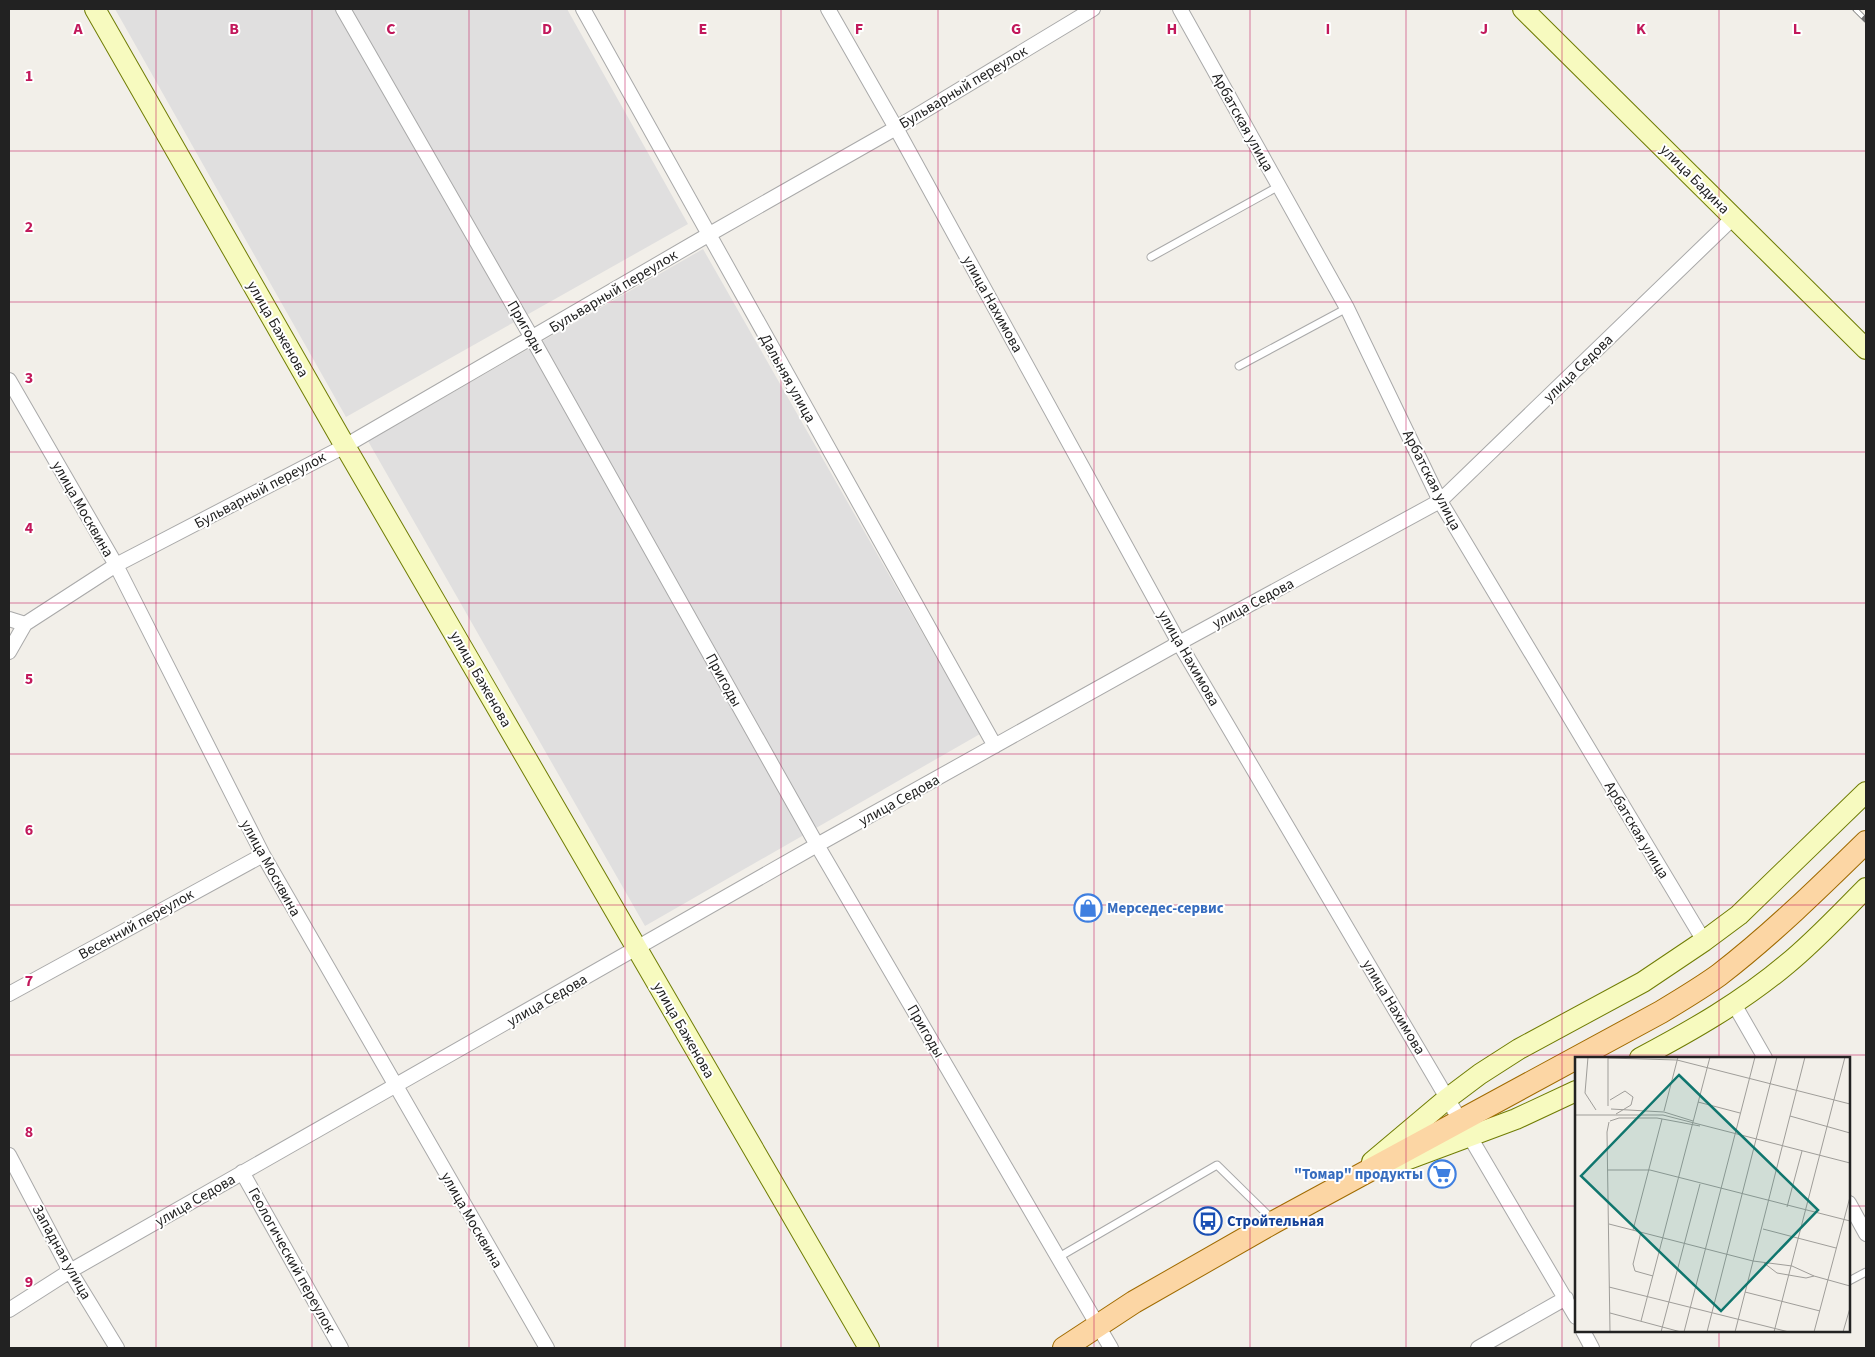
<svg xmlns="http://www.w3.org/2000/svg" width="1875" height="1357" font-family="'Source Sans 3',sans-serif">
<style>
.residential{fill:#e0dfdf}
.lines{fill:none;stroke-linecap:round;stroke-linejoin:round}
.lane-casing{stroke:#a9a9a9;stroke-width:9}
.street-casing{stroke:#a9a9a9;stroke-width:16}
.secondary-casing{stroke:#707d05;stroke-width:22}
.primary-casing{stroke:#a06b00;stroke-width:24}
.lane{stroke:#fff;stroke-width:7}
.street{stroke:#fff;stroke-width:14}
.secondary{stroke:#f7fabf;stroke-width:20}
.primary{stroke:#fcd6a4;stroke-width:22}
.rail-casing{stroke:#707070;stroke-width:5.5}
.rail{stroke:#fff;stroke-width:4;stroke-dasharray:11;stroke-linecap:butt}
.grid{fill:none;stroke:#c2185b;stroke-width:1;stroke-opacity:0.55}
.labels{text-anchor:middle;stroke-width:4;stroke-linejoin:round;paint-order:stroke}
.street-label{font-size:15px;fill:#222;stroke:#fff}
.shop-label{font-size:15px;font-weight:bold;fill:#366cbe;stroke:#fff;text-anchor:start}
.transit-label{font-size:15px;font-weight:bold;fill:#164399;stroke:#fff;text-anchor:start}
.inset-road{fill:none;stroke:#9f9d99;stroke-width:1}
.view{fill:#0f766e;fill-opacity:0.15;stroke:#0f766e;stroke-width:2.5}
.inset-edge{fill:none;stroke:#222;stroke-width:2.5}
.grid-label{font-size:16px;text-anchor:middle;font-weight:bold;fill:#c2185b;stroke:#fff;stroke-width:4;stroke-linejoin:round;paint-order:stroke}
</style>
<rect width="100%" height="100%" fill="#f2efe9"/>
<path class="residential" d="M115,9H567L688,224L346,417Z
M703,249L980,734L645,926L368,441Z"/>
<g class="lines">
<g class="lane-casing">
<path id="lane" d="M1151,257L1279,186
M1239,366L1347,308
M1059,1257L1217,1165L1272,1219
M1849,1281L1866,1272"/>
</g>
<g class="street-casing">
<path id="street" d="M343,9L532,338L817,845L1111,1348
M583,9L995,746
M828,9L896,128L1179,643L1576,1317
M1180,9L1347,308L1440,501L1704,941
M9,380L116,565L263,855L547,1348
M9,619L25,624
M9,652L25,624L116,565L345,446L708,235L896,128L1093,9
M9,994L263,855
M1734,1004L1765,1058
M9,1155L70,1271L117,1348
M242,1172L341,1348
M1849,1203L1866,1234
M9,1310L70,1271L817,845L1179,643L1440,501L1734,217
M1583,1331L1592,1348
M1478,1348L1566,1298"/>
</g>
<g class="secondary-casing">
<path id="secondary" d="M95,9L345,446L869,1348
M1523,9L1866,349
M1640,1058C1691,1031 1742,1002 1787,964C1815,941 1840,914 1866,888
M1372,1162L1448,1098L1480,1074L1519,1049L1643,982L1704,941L1739,915L1866,792
M1398,1163L1516,1119L1576,1091"/>
</g>
<g class="primary-casing">
<path id="primary" d="M1064,1348L1134,1302L1274,1222L1661,1012C1681,1000 1701,988 1719,975C1772,934 1819,888 1866,842"/>
</g>
<use href="#lane" class="lane"/>
<use href="#street" class="street"/>
<use href="#secondary" class="secondary"/>
<use href="#primary" class="primary"/>
<g class="rail-casing">
<path id="rail" d="M1855,9L1866,20"/>
</g>
<use href="#rail" class="rail"/>
</g>
<path class="grid" d="M156,9V1348M312,9V1348M469,9V1348M625,9V1348M781,9V1348M938,9V1348M1094,9V1348M1250,9V1348M1406,9V1348M1562,9V1348M1719,9V1058M9,151H1866M9,302H1866M9,452H1866M9,603H1866M9,754H1866M9,905H1866M9,1055H1866M9,1206H1576M1849,1206H1866M1719,1331V1348"/>
<defs>
<g id="shop-ring" transform="scale(1.4375)"><circle r="9.5" fill="#fff" stroke="#3f7fe0" stroke-width="1.5"/><path d="M-5-2.5h2.3a2.7 3.5 0 0 1 5.4 0H5L5.5 6h-11ZM-1.5-2.5h3a1.5 2.3 0 0 0-3 0Z" fill="#3f7fe0"/></g>
<g id="supermarket-ring" transform="scale(1.4375)"><circle r="9.5" fill="#fff" stroke="#3f7fe0" stroke-width="1.5"/><path d="M-6-5.5h2.5l.6 2H6L4.5 2H-2.5L-4.4-4H-6ZM-1.5 3.2a1.3 1.3 0 1 0 .1 0ZM3 3.2a1.3 1.3 0 1 0 .1 0Z" fill="#3f7fe0"/></g>
<g id="bus-ring" transform="scale(1.4375)"><circle r="9.5" fill="#fff" stroke="#1a4fb4" stroke-width="1.5"/><path d="M-5-6H5V4H4V6H2V4H-2V6H-4V4H-5ZM-3.5-4V0h7V-4ZM-3.5 1.2v1.5H-2V1.2ZM2 1.2v1.5H3.5V1.2Z" fill="#1a4fb4"/></g>
</defs>
<g fill-rule="evenodd">
<use href="#shop-ring" x="1088" y="908"/>
<use href="#supermarket-ring" x="1442" y="1174"/>
<use href="#bus-ring" x="1208" y="1221"/>
</g>
<g class="labels">
<g class="street-label">
<text transform="translate(963 87) rotate(-31)" y="5">Бульварный переулок</text>
<text transform="translate(1243 122) rotate(61)" y="5">Арбатская улица</text>
<text transform="translate(1695 179) rotate(45)" y="5">улица Бадина</text>
<text transform="translate(613 291) rotate(-31)" y="5">Бульварный переулок</text>
<text transform="translate(993 304) rotate(61)" y="5">улица Нахимова</text>
<text transform="translate(526 327) rotate(60)" y="5">Пригоды</text>
<text transform="translate(278 329) rotate(60)" y="5">улица Баженова</text>
<text transform="translate(1578 368) rotate(-44)" y="5">улица Седова</text>
<text transform="translate(788 378) rotate(61)" y="5">Дальняя улица</text>
<text transform="translate(1432 480) rotate(63)" y="5">Арбатская улица</text>
<text transform="translate(260 490) rotate(-28)" y="5">Бульварный переулок</text>
<text transform="translate(83 509) rotate(60)" y="5">улица Москвина</text>
<text transform="translate(1253 603) rotate(-28)" y="5">улица Седова</text>
<text transform="translate(1189 658) rotate(60)" y="5">улица Нахимова</text>
<text transform="translate(481 679) rotate(60)" y="5">улица Баженова</text>
<text transform="translate(724 680) rotate(61)" y="5">Пригоды</text>
<text transform="translate(899 800) rotate(-29)" y="5">улица Седова</text>
<text transform="translate(1637 830) rotate(59)" y="5">Арбатская улица</text>
<text transform="translate(271 868) rotate(61)" y="5">улица Москвина</text>
<text transform="translate(136 924) rotate(-29)" y="5">Весенний переулок</text>
<text transform="translate(547 1000) rotate(-30)" y="5">улица Седова</text>
<text transform="translate(1394 1007) rotate(59)" y="5">улица Нахимова</text>
<text transform="translate(684 1030) rotate(60)" y="5">улица Баженова</text>
<text transform="translate(926 1031) rotate(60)" y="5">Пригоды</text>
<text transform="translate(195 1200) rotate(-30)" y="5">улица Седова</text>
<text transform="translate(472 1220) rotate(60)" y="5">улица Москвина</text>
<text transform="translate(62 1252) rotate(61)" y="5">Западная улица</text>
<text transform="translate(292 1260) rotate(61)" y="5">Геологический переулок</text>
</g>
<g class="shop-label">
<text x="1107" y="913">Мерседес-сервис</text>
<text x="1423" y="1179" text-anchor="end">"Томар" продукты</text>
</g>
<g class="transit-label">
<text x="1227" y="1226">Стройтельная</text>
</g>
</g>
<g transform="translate(1575 1057)">
<rect width="275" height="275" fill="#f2efe9"/>
<path class="inset-road" d="M13,0L10,36L21,53M33,1L102,3L275,47M35,43L50,34L58,40L56,48L41,57M123,45L165,56M33,49V0M36,52L89,55L118,64M89,54L103,0M0,58H88L275,106M215,59L275,76M35,64L44,61H82L125,69M34,65L32,75L35,275M32,113H75L275,164M212,150L227,94M34,167L178,204L217,209L239,219L275,229M188,172L261,191M58,173L87,62M66,175L58,207L60,214L78,219M189,206L202,216L231,221L239,219M34,230L214,275M170,235L245,254M35,256L106,275M66,264L135,0M86,275L125,127M109,275L180,0M132,275L202,0M160,275L230,0M199,275L270,0M239,275L275,140M268,275L275,251"/>
<path class="view" d="M104,18L243,153L146,254L6,119Z"/>
<rect width="275" height="275" class="inset-edge"/>
</g>
<g class="grid-label">
<text x="78" y="34">A</text>
<text x="234" y="34">B</text>
<text x="391" y="34">C</text>
<text x="547" y="34">D</text>
<text x="703" y="34">E</text>
<text x="859" y="34">F</text>
<text x="1016" y="34">G</text>
<text x="1172" y="34">H</text>
<text x="1328" y="34">I</text>
<text x="1484" y="34">J</text>
<text x="1641" y="34">K</text>
<text x="1797" y="34">L</text>
<text x="29" y="81">1</text>
<text x="29" y="232">2</text>
<text x="29" y="383">3</text>
<text x="29" y="533">4</text>
<text x="29" y="684">5</text>
<text x="29" y="835">6</text>
<text x="29" y="986">7</text>
<text x="29" y="1137">8</text>
<text x="29" y="1287">9</text>
</g>
<rect width="1875" height="1357" fill="none" stroke="#222222" stroke-width="20"/>
</svg>
